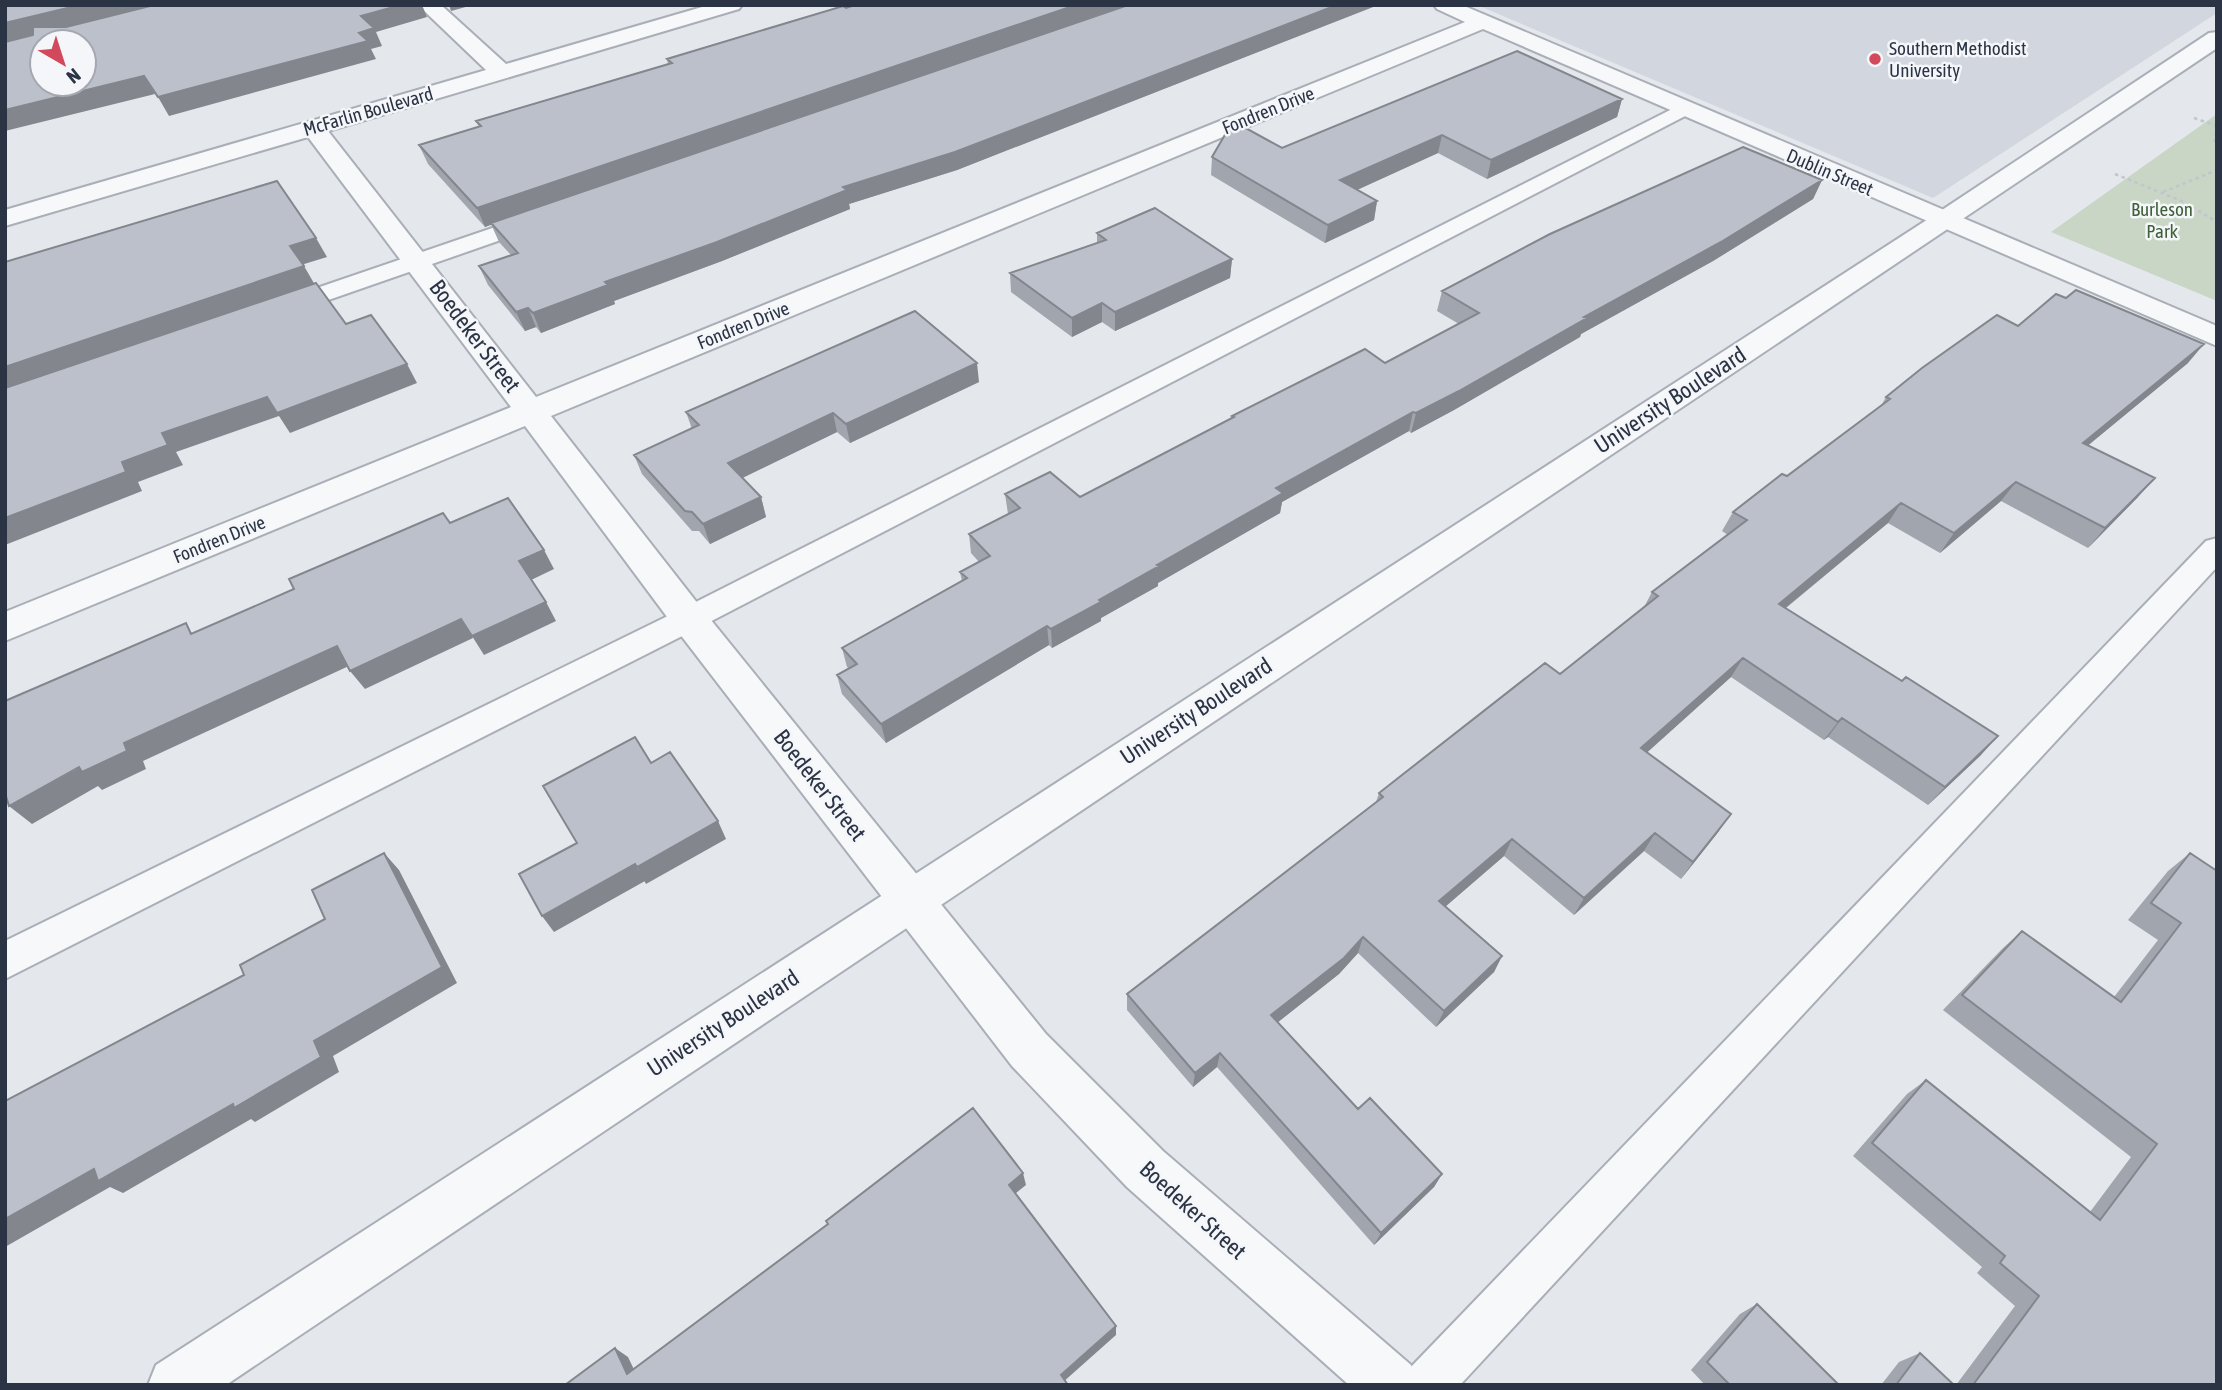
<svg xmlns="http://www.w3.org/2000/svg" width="2222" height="1390" font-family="'Asap Condensed',sans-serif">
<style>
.built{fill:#d2d6de}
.green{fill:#c9d6c5}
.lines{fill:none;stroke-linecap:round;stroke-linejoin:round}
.service-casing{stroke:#a9aeb7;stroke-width:4}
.minor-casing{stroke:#a9aeb7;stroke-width:4}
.tertiary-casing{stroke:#a9aeb7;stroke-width:4}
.path{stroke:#c2c5cb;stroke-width:2.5;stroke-dasharray:3.5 3.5;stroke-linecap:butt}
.service{fill:#f7f8fa;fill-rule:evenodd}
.minor{fill:#f7f8fa;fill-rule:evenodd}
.tertiary{fill:#f7f8fa;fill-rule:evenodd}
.wall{fill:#a1a5ae}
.shaded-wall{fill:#83868d}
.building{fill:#bbc0ca;stroke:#83868d;stroke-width:2;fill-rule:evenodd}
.poi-dot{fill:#d1495b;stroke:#f4f6f9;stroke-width:2.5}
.labels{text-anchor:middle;stroke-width:5;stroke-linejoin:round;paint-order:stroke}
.far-poi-label{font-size:19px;fill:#2b3445;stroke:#f4f6f9;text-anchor:start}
.far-street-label{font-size:19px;fill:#2b3445;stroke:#f4f6f9}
.far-park-label{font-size:19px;fill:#3f6138;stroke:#f4f6f9}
.street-label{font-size:23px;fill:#2b3445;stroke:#f4f6f9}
</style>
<rect width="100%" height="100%" fill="#e4e7ec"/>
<path class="built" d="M1477,5H2217V13L1933,198Z"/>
<path class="green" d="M2217,114V301L2051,232Z"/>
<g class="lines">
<g class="service-casing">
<path id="service" d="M1684,103L1691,105L1694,109L1691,113L700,627L5,979V941L678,611Z
M539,212L547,214L550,219L547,224L291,313L282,315L273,313L270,308L273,303Z
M2217,538V567L1460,1385H1403L1410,1368L2206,541Z"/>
</g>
<g class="minor-casing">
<path id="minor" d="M418,5H441L506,64L709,5H742L739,9L328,131L536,397L1465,22L1437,9L1434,5H1462L2217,326V346L1483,29L551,416L702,609L1046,1034L1163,1151L1411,1365L1419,1385H1349L1127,1187L1012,1066L676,629L525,426L5,641V612L511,407L308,137L5,226V210L486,70Z"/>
</g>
<g class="tertiary-casing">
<path id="tertiary" d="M2217,32V48L226,1385H148L156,1365L1936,214L2209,33Z"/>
</g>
<path class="path" d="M2194,118L2217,126
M2217,133L2214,137L2217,150
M2115,174L2184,202L2217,222
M2163,192L2217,170"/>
<use href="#service" class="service"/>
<use href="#minor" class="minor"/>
<use href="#tertiary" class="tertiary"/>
</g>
<path class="wall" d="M1126,5L885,89L1128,5H1378L957,170L849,204L850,209L722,261L614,301L615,304L541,333L536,327L525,331L488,285L479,266L511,255L499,242L491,224L485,227L428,164L419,145L479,127L476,121L668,64L667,59L846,8Z
M1622,99L1617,117L1487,179L1438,153L1357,190L1377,201L1374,220L1325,243L1211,175L1212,157L1282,148Z
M1822,180L1813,199L1713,261L1581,334L1580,337L1454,410L1411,433L1409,431L1282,502L1280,513L1158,583V586L1101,618V621L1052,648L1049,645L886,743L842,694L837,675L849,668L847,667L842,648L962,581L960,572L979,562L971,553L969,534L1008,514L1005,494L1080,497L1231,418L1232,416L1385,363L1459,324L1437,311L1442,291Z
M1097,233L1232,259L1230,278L1115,331L1102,322L1072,337L1011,292L1010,273L1097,243Z
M2018,326L2188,363L2088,445L2138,497L2088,548L2001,501L1940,553L1888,523L1786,608L1981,755L1928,805L1828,737L1824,740L1731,677L1647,752L1719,831L1681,879L1644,851L1574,915L1504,856L1445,907L1502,956L1494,972L1436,1027L1358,953L1339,974L1278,1022L1358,1109L1442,1174L1434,1187L1374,1245L1217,1067L1193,1087L1127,1010V994L1376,802L1379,793L1560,674L1644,607L1652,592L1728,535L1722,531L1733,512L1787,476L1881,406L1886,397Z
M979,382L850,443L837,432L742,478L761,497L766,517L710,544L699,531H692L642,474L634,455L692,429L686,412Z
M2190,853L2217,1385H1956L2015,1306L1977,1273L1982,1267L1853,1156L1907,1094L1926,1080L2090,1212L2131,1157L1943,1010L2003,948L2022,931L2114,997L2158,940L2128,920L2168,871Z
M1757,1304L1839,1385H1705L1691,1370L1740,1314Z
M1920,1353L1954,1385H1881L1899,1362Z"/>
<path class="shaded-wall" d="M80,5H161L5,43V23Z
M401,5H422L427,17L376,32L382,46L371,49L376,59L169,116L158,97L359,33L361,16Z
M449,5H473L451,11Z
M1076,5H1126L485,227L477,208Z
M1337,5H1378L957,170L849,204L850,209L722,261L614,301L615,304L541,333L533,313L605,282L843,187Z
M144,76L155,94L5,131V110Z
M1622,99L1617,117L1487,179L1491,160Z
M1442,135L1438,153L1337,199L1340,180Z
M1822,180L1813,199L1713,261L1581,334L1580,337L1454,410L1411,433L1416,413Z
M1377,201L1374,220L1325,243L1328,225Z
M316,238L327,257L301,265L290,246Z
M1232,259L1230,278L1115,331V312Z
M304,266L315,285L5,392V367Z
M1102,303V322L1072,337V318Z
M528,308L536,327L525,331L516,312Z
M2204,344L2188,363L2068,462L2083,443Z
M977,363L979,382L850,443L846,424Z
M407,364L417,383L290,433L279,416L176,452L183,465L138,482L142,491L5,545V518L122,462L162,433L267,397Z
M1413,412L1409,431L1282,502L1280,513L1158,583V586L1101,618V621L1052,648L1051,629L1157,565L1276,488Z
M833,413L837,432L734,482L728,463Z
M2155,478L2138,497L2088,548L2105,528Z
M2016,482L2001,501L1940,553L1954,533Z
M761,497L766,517L710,544L703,524Z
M1901,503L1888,523L1767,623L1779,604Z
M544,550L554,569L529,581L519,561Z
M546,602L556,621L484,655L472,636Z
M461,619L473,638L365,689L350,671Z
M1047,626L1049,645L886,743L881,724Z
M337,646L351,665L143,761L146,769L102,790L98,786L32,824L9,806L124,743Z
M1743,658L1731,677L1631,767L1641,748Z
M1842,718L1828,737L1824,740L1838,722Z
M1998,736L1981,755L1928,805L1945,787Z
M1731,814L1719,831L1681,879L1693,862Z
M718,821L726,839L646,884L637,867Z
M1655,833L1644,851L1574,915L1584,898Z
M1512,839L1504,856L1432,918L1439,901Z
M384,853L399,870L457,983L333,1056L339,1072L255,1122L251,1119L123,1193L110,1187L5,1247V1219L314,1041Z
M635,864L645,881L554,932L542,916Z
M1363,937L1358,953L1339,974L1268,1030L1271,1015Z
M1502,956L1494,972L1436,1027L1444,1011Z
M1220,1053L1217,1067L1193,1087L1195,1073Z
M1023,1173L1026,1185L1011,1197L1009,1185Z
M1442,1174L1434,1187L1374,1245L1381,1233Z
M1116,1326V1335L1062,1383L1061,1375Z
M615,1348L628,1357L640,1382L627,1374Z"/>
<path class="building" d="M5,5H80L5,23Z
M154,5H401L361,16L374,28L359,33L368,41L158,97L144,76L5,110V42L33,35V27H66ZM42,42H84V84H42Z
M855,5H1076L477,208L419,145L481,126L476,121L672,63L667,59L843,6L846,8Z
M1128,5H1337L955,152L843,187L847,190L717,242L605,282L608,285L533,313L528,308L516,312L479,266L518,253L491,223Z
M1517,51L1622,99L1491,160L1442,135L1340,180L1377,201L1328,225L1212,157L1233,121L1282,148Z
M1743,147L1822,180L1721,242L1584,317L1587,318L1459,391L1416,413L1413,412L1276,488L1283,493L1157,565L1159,566L1099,600L1101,602L1051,629L1047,626L881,724L837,675L857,664L842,648L967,578L960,572L990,556L969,534L1020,508L1005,494L1050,472L1080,497L1234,417L1232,416L1365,349L1385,363L1479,313L1442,291L1550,234Z
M277,181L316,238L290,246L304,266L5,367V262Z
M1155,208L1232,259L1115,312L1102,303L1072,318L1010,273L1106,240L1097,233Z
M316,283L346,324L371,315L407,364L277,413L267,397L162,433L168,445L122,462L126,472L5,518V388Z
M2076,290L2204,344L2083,443L2155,478L2105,528L2016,482L1954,533L1901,503L1779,604L1902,681L1906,677L1998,736L1945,787L1842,718L1838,722L1743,658L1641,748L1731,814L1693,862L1655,833L1584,898L1512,839L1439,901L1502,956L1444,1011L1363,937L1344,958L1271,1015L1358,1109L1370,1098L1442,1174L1381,1233L1220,1053L1195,1073L1127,994L1383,797L1379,793L1545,663L1560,674L1658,596L1652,592L1747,520L1733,512L1782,474L1787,476L1890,399L1886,397L1922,368L1997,315L2018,326L2056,294L2066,298Z
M915,311L977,363L846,424L833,413L728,463L761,497L703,524L692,512L685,511L634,455L699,425L686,412Z
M508,498L544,550L519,561L546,602L472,636L461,619L350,671L337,646L124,743L127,751L82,772L79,767L9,806L5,793V701L186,623L191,634L294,589L289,579L443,513L450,523Z
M635,737L651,763L670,752L718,821L637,867L635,864L542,916L519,874L577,843L543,786Z
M384,853L442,967L314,1041L321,1057L234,1108L233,1104L98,1181L94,1169L5,1219V1101L244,975L240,965L325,919L312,890Z
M2190,853L2217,871V1385H1973L2039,1296L2000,1263L2005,1256L1872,1143L1926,1080L2100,1220L2157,1144L1962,995L2022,931L2121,1002L2181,923L2151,903Z
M973,1108L1023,1173L1009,1185L1116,1326L1061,1375L1068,1385H565L615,1348L627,1374L828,1224L826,1221Z
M1757,1304L1839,1385H1730L1707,1362Z
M1920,1353L1954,1385H1896Z"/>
<circle class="poi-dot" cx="1875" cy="59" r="7"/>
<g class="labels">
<g class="far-poi-label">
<text x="1889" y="55">Southern Methodist<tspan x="1889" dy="22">University</tspan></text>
</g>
<g class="far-street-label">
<text transform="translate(1268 110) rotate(-22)" y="7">Fondren Drive</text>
<text transform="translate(368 111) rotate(-16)" y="7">McFarlin Boulevard</text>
<text transform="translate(1830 172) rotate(23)" y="7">Dublin Street</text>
<text transform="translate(743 325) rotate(-22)" y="7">Fondren Drive</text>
<text transform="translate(219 539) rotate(-22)" y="7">Fondren Drive</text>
</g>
<g class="far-park-label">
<text x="2162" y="216">Burleson<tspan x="2162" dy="22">Park</tspan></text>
</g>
<g class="street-label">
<text transform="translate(475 336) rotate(53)" y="8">Boedeker Street</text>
<text transform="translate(1670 400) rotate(-33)" y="8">University Boulevard</text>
<text transform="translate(1196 711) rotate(-33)" y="8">University Boulevard</text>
<text transform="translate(820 785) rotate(52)" y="8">Boedeker Street</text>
<text transform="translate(723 1023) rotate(-33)" y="8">University Boulevard</text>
<text transform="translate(1193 1210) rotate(42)" y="8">Boedeker Street</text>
</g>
</g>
<rect width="2222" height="1390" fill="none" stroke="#2b3445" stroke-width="14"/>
<g transform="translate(63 63) rotate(141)"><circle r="33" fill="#f4f6f9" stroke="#a4a8b1" stroke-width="2"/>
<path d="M0-5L12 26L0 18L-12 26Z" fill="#d1495b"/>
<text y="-10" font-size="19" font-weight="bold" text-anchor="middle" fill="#2b3445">N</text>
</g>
</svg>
